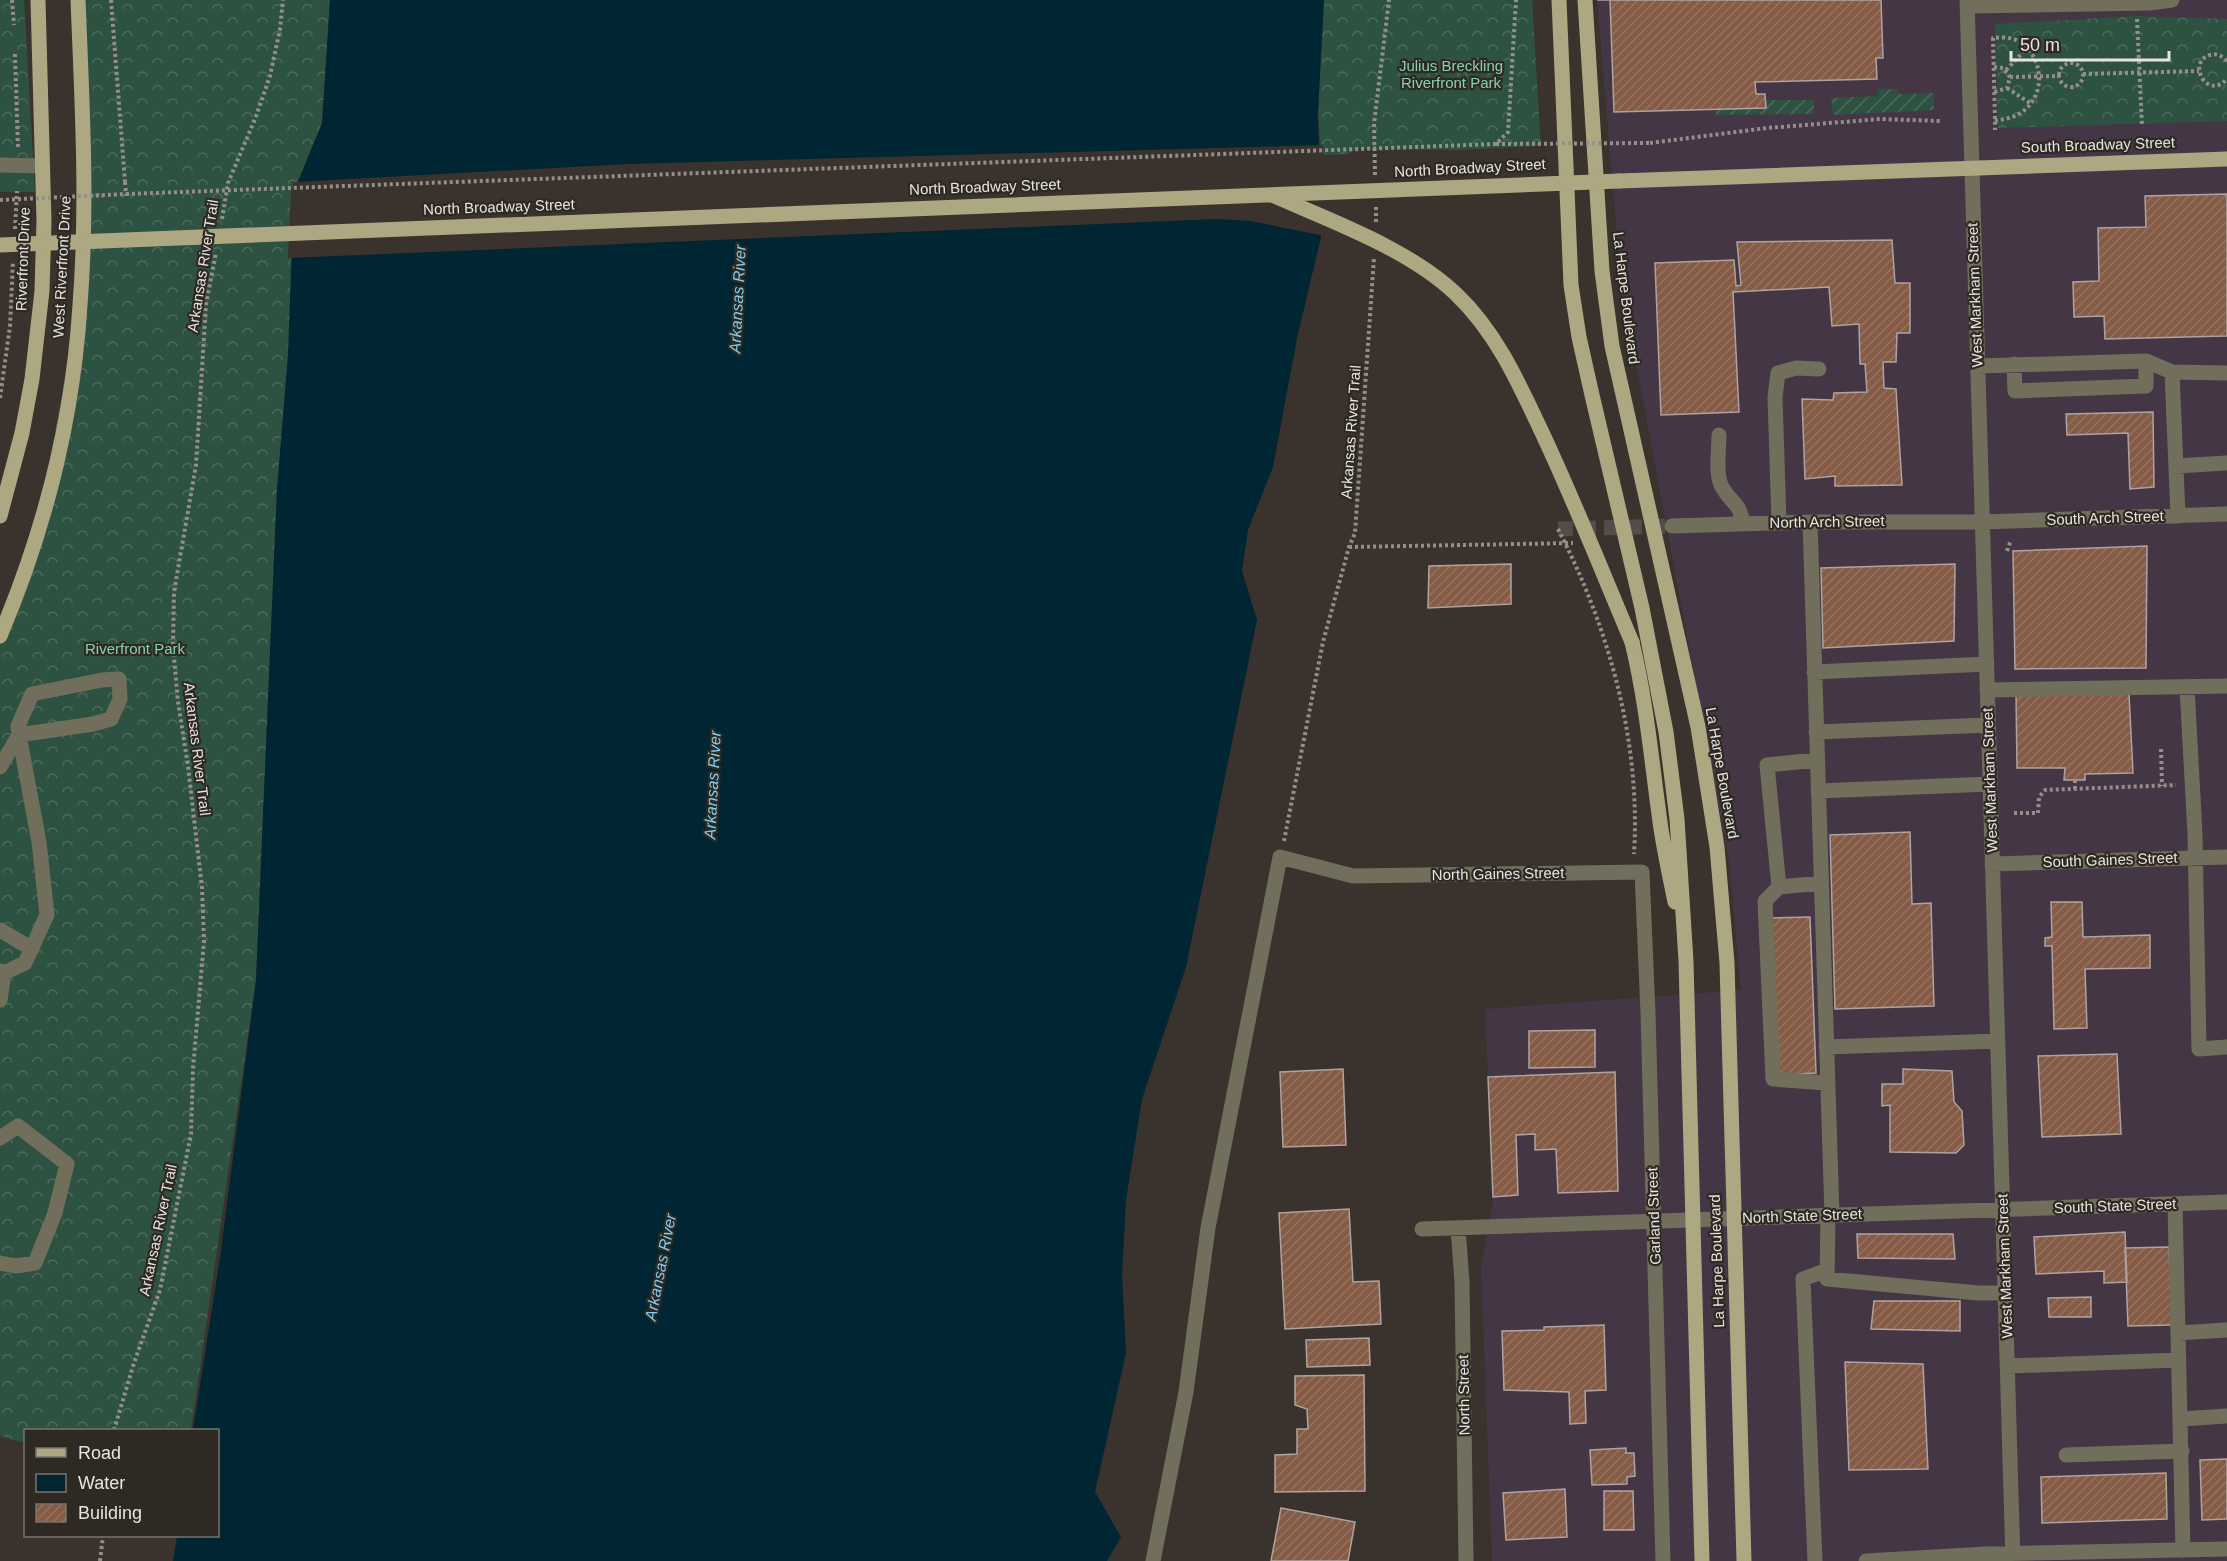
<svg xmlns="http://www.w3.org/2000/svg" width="2227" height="1561" font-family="Arial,sans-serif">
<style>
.commercial{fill:#443644}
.forest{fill:url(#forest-crowns)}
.garden{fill:url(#garden-furrows)}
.water{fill:#002533}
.pier{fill:#39322d}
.building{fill:url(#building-hatch);stroke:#aea49f;stroke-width:1.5}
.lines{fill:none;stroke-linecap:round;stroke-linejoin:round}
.minor-tunnel{stroke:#534d48;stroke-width:15;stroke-dasharray:15 8;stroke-linecap:butt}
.path{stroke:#948f8a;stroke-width:4;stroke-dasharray:3 3;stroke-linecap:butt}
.minor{stroke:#716f5c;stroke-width:15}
.major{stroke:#ada881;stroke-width:15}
.path-bridge{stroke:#948f8a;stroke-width:4;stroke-dasharray:3 3;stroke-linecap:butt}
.major-bridge{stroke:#ada881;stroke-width:15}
.labels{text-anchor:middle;stroke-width:4.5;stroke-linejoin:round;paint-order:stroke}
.park-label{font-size:15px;fill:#85d3ae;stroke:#2f2923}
.street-label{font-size:15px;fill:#e7e3df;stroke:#2f2923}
.water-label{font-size:16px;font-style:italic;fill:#7ecef1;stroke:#2f2923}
</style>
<defs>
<pattern id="forest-crowns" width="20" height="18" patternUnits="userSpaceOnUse" patternTransform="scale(1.5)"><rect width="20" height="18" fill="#2e5241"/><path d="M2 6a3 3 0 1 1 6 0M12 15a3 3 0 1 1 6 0" fill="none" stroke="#4c6b5c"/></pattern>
<pattern id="garden-furrows" width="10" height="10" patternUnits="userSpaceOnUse" patternTransform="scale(1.5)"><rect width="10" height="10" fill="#2e5241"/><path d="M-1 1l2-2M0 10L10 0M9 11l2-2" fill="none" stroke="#4c6b5c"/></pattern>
<pattern id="building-hatch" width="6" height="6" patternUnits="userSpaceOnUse" patternTransform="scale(1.5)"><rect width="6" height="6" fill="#855b46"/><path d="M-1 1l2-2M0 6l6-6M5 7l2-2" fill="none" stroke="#967260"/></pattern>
</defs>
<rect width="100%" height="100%" fill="#39322d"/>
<path class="commercial" d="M1597,0H2227V1561H1492L1481,1268L1493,1201L1485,1009L1741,990L1729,862L1621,283Z"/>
<path class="forest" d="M0,0H24L35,192H0Z
M77,0H330L322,123L294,192L288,386L277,489L256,980L191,1430H26L25,1443L0,1436V618L37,531L81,290Z
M1324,0H1532L1541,146L1454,150L1356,149L1348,154L1321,155L1318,112Z
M2137,16L2227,19V121L1998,128L1995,24Z"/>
<path class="garden" d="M1877,89H1898V94L1934,93V110L1833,115L1831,98L1877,96Z
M1765,100H1814V114L1716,115V109L1766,107Z"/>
<path class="water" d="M330,0H1324L1318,112L1321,237L1297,338L1273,467L1248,530L1242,571L1257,620L1186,967L1142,1099L1126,1200L1122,1275L1126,1353L1095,1492L1121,1537L1107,1561H173L177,1536H218V1430H193L220,1258L256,980L277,489L288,354L294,191L322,123Z"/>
<path class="pier" d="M1323,145L1324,236L1251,221L1216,219L288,258L291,191L294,182L628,164Z"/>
<path class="building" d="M1597,0H1881L1883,58H1876L1877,79L1755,82L1756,94H1765L1766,108L1614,112L1610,0Z
M2227,194V336L2105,339L2104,316L2074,317L2073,282L2099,281L2098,228L2146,227L2145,196Z
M1892,240L1895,283H1910V333H1897L1896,362H1883L1884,388L1896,389L1902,485L1835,486V476L1805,479L1802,399L1833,400L1834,393L1867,392L1865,364H1860L1859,324L1832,326L1829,287L1733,292L1739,412L1661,415L1655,263L1734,260L1736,286L1741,285L1737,242Z
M2153,412L2154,487L2130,489L2128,433L2067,435L2066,414Z
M2147,546L2146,668L2015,669L2013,551Z
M1511,564V604L1428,608L1429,566Z
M1955,564L1954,641L1823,648L1821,568Z
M2016,694H2129L2133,773L2085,774V780H2064L2065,768H2017Z
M1910,832L1912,904L1931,903L1934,1006L1835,1009L1830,835Z
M2051,902H2082L2083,937L2150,935V968L2085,969L2087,1028L2054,1029L2052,946H2045V938L2052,937Z
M1810,917L1816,1073L1778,1075L1772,918Z
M1595,1030V1067L1529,1068V1031Z
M2117,1054L2121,1134L2042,1137L2038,1056Z
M1343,1069L1346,1145L1283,1147L1280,1072Z
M1903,1069L1952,1071L1954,1102L1962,1111L1964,1145L1956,1153L1890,1152V1105L1882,1106V1084H1903Z
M1615,1072L1618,1191L1558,1193L1556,1149L1535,1150V1134L1516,1135L1518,1195L1493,1197L1488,1077Z
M1349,1209L1353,1282L1379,1281L1381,1324L1285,1329L1279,1213Z
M2125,1232L2127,1282L2104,1283V1271L2036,1274L2034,1237Z
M1857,1234H1953L1955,1259L1858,1258Z
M2169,1247L2172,1325L2128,1326L2125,1248Z
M2091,1297V1317H2049L2048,1298Z
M1874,1301H1960V1331L1871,1329Z
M1604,1325L1606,1390L1585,1391L1586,1423L1570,1424L1569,1392L1504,1390L1502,1331L1544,1330V1327Z
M1369,1338L1370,1365L1307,1367L1306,1340Z
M1845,1362L1923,1364L1928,1469L1849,1470Z
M1364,1375L1365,1491L1275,1492V1455L1297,1454V1429H1308L1307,1409L1295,1405V1376Z
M1626,1448V1453H1634L1635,1476L1627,1477V1484L1592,1485L1590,1450Z
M2227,1459V1519L2202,1520L2200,1460Z
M2166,1473L2167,1519L2042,1523L2041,1477Z
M1565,1489L1567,1537L1506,1540L1503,1493Z
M1604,1491H1633L1634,1530H1604Z
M1281,1508L1355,1522L1348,1561H1271Z"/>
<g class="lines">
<path class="minor-tunnel" d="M1558,529L1672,526"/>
<path class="path" d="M12,0L14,25
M111,0L125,182
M2137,19L2142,126
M15,54L18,149
M2227,61C2222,56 2217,53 2210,55C2186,62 2207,101 2227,79
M2059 75a12 12 0 1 1 24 0a12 12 0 1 1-24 0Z
M1994,67L2003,68L2010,77L2007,88L1994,92
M2006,70L2027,48
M2083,74L2199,71
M2010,77L2059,76
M2007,88L2030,103
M1995,121C2004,119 2014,118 2022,112C2047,95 2044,54 2016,40C2009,37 2000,37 1993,38L1995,121V130
M1650,143L1767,128L1880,119L1940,121
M1375,175L1374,124L1389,0
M1376,207V223
M222,219L228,183L255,119L270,76L280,29L283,0
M15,229L17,191
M0,398L10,326L13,261
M1558,529C1609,628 1641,742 1634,854
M1349,547L1573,543
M2007,551L2011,540
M2161,749L2162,786
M2075,780V789
M2014,813H2038L2039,797L2045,790L2176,785
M1284,841L1323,642L1349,547L1355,533L1374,258
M114,1430L134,1363L160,1290L191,1134L193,1069L204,941L202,888L188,766L178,702L173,646L174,592L196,465L206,304L216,253
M100,1561L103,1536"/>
<path class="minor" d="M1967,0L2013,1561
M1967,6L2150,3L2172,0
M0,165L42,166
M2146,361L2172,372
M1978,366L2146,361V386L2015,391L2014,364
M1719,435C1719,450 1715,474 1722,487C1732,505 1739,500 1743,524
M2176,466L2227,463
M2178,516L2172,372L2227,373
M1779,522L1775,397L1778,373L1796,368L1819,369
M1810,522L1832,1215
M1672,526L1810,522H1982L2227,514
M1814,672L1987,664
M2187,687L2195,834L2199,1049L2227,1047
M1987,690L2227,686
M1816,732L1988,725
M1817,760L1767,765L1779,887L1821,883
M0,767L19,735L93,724L111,719L120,699L119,679L102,680L32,694L18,726L19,735L39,842L47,915L25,963L4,973
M1818,791L1990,784
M1992,864L2227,857
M1779,887L1765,901L1773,1079L1827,1083
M0,930L32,949
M0,971L4,973L0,1000
M1826,1047L1998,1041
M0,1138L18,1126L67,1164L55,1213L35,1263L16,1266L0,1263
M2175,1204L2183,1551
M1828,1215L1827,1279L1978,1293H2005
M1458,1228L1462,1282L1466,1561
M1422,1229L2227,1202
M2178,1333L2227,1330
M2008,1366L2179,1360
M2181,1419L2227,1416
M2066,1455L2182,1451
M1153,1561L1186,1392L1208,1228L1280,857L1353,876L1642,872L1648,1013L1663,1561
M1815,1561L1803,1279L1827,1270
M1866,1561L1986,1554L2227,1549"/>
<path class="major" d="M1559,0L1571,285L1579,337L1592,395L1642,608L1666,732L1677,819L1686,961L1702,1561
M1585,0L1602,271L1612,346L1698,727L1717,847L1727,963L1744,1561
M1619,181L2227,159
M0,516L22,433L32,379L42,291L44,221L38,0
M0,636C44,532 73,418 80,305C88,203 82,102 78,0
M1632,642C1647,704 1652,766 1661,829C1665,854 1670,878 1675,902"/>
<path class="path-bridge" d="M1496,144L1650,143
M125,182L126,194L1496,144L1508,132L1516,0
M0,200L126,194"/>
<path class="major-bridge" d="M1272,195C1331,221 1409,249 1456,294C1494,330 1516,377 1538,424C1572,495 1601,569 1632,642
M0,245L1619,181"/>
</g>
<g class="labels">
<g class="park-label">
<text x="1451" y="71">Julius Breckling<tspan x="1451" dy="17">Riverfront Park</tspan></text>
<text x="135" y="654">Riverfront Park</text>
</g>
<g class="street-label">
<text transform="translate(2098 145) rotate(-2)" y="5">South Broadway Street</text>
<text transform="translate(1470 168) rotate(-3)" y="5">North Broadway Street</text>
<text transform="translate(985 187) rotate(-2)" y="5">North Broadway Street</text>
<text transform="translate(499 207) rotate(-2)" y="5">North Broadway Street</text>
<text transform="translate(23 259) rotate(-88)" y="5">Riverfront Drive</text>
<text transform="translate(203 266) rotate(-81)" y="5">Arkansas River Trail</text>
<text transform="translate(62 267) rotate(-87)" y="5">West Riverfront Drive</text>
<text transform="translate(1975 295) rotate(-92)" y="5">West Markham Street</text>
<text transform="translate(1626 298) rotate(83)" y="5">La Harpe Boulevard</text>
<text transform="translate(1351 432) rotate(-86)" y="5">Arkansas River Trail</text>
<text transform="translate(2105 518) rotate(-2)" y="5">South Arch Street</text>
<text transform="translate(1827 522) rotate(-1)" y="5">North Arch Street</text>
<text transform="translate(197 749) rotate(83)" y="5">Arkansas River Trail</text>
<text transform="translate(1722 773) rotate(80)" y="5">La Harpe Boulevard</text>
<text transform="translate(1990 780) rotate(-92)" y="5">West Markham Street</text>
<text transform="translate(2110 860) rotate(-2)" y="5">South Gaines Street</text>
<text transform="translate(1498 874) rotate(-1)" y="5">North Gaines Street</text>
<text transform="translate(2115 1206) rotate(-2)" y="5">South State Street</text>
<text transform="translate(1654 1216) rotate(-92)" y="5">Garland Street</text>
<text transform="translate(1802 1216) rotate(-2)" y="5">North State Street</text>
<text transform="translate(158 1230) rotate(-78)" y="5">Arkansas River Trail</text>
<text transform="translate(1717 1261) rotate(-92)" y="5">La Harpe Boulevard</text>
<text transform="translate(2005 1266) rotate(-92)" y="5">West Markham Street</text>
<text transform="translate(1464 1395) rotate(-91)" y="5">North Street</text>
</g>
<g class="water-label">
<text transform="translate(737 299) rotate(-87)" y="6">Arkansas River</text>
<text transform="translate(712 785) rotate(-87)" y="6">Arkansas River</text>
<text transform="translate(660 1267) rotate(-79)" y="6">Arkansas River</text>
</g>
</g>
<rect x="24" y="1429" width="195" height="108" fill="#2f2923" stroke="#79736e" stroke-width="1.5"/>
<rect x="36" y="1448" width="30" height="9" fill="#ada881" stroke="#79736e" stroke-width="1.5"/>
<text x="78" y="1459" font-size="18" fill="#e7e3df">Road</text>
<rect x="36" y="1474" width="30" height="18" fill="#002533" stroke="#79736e" stroke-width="1.5"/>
<text x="78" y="1489" font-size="18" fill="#e7e3df">Water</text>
<rect x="36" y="1504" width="30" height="18" fill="url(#building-hatch)" stroke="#79736e" stroke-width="1.5"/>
<text x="78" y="1519" font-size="18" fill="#e7e3df">Building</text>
<path d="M2011 51v9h158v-9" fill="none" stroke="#e7e3df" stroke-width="3"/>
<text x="2020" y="51" font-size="18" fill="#e7e3df" stroke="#2f2923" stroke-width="4.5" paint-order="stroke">50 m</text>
</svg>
